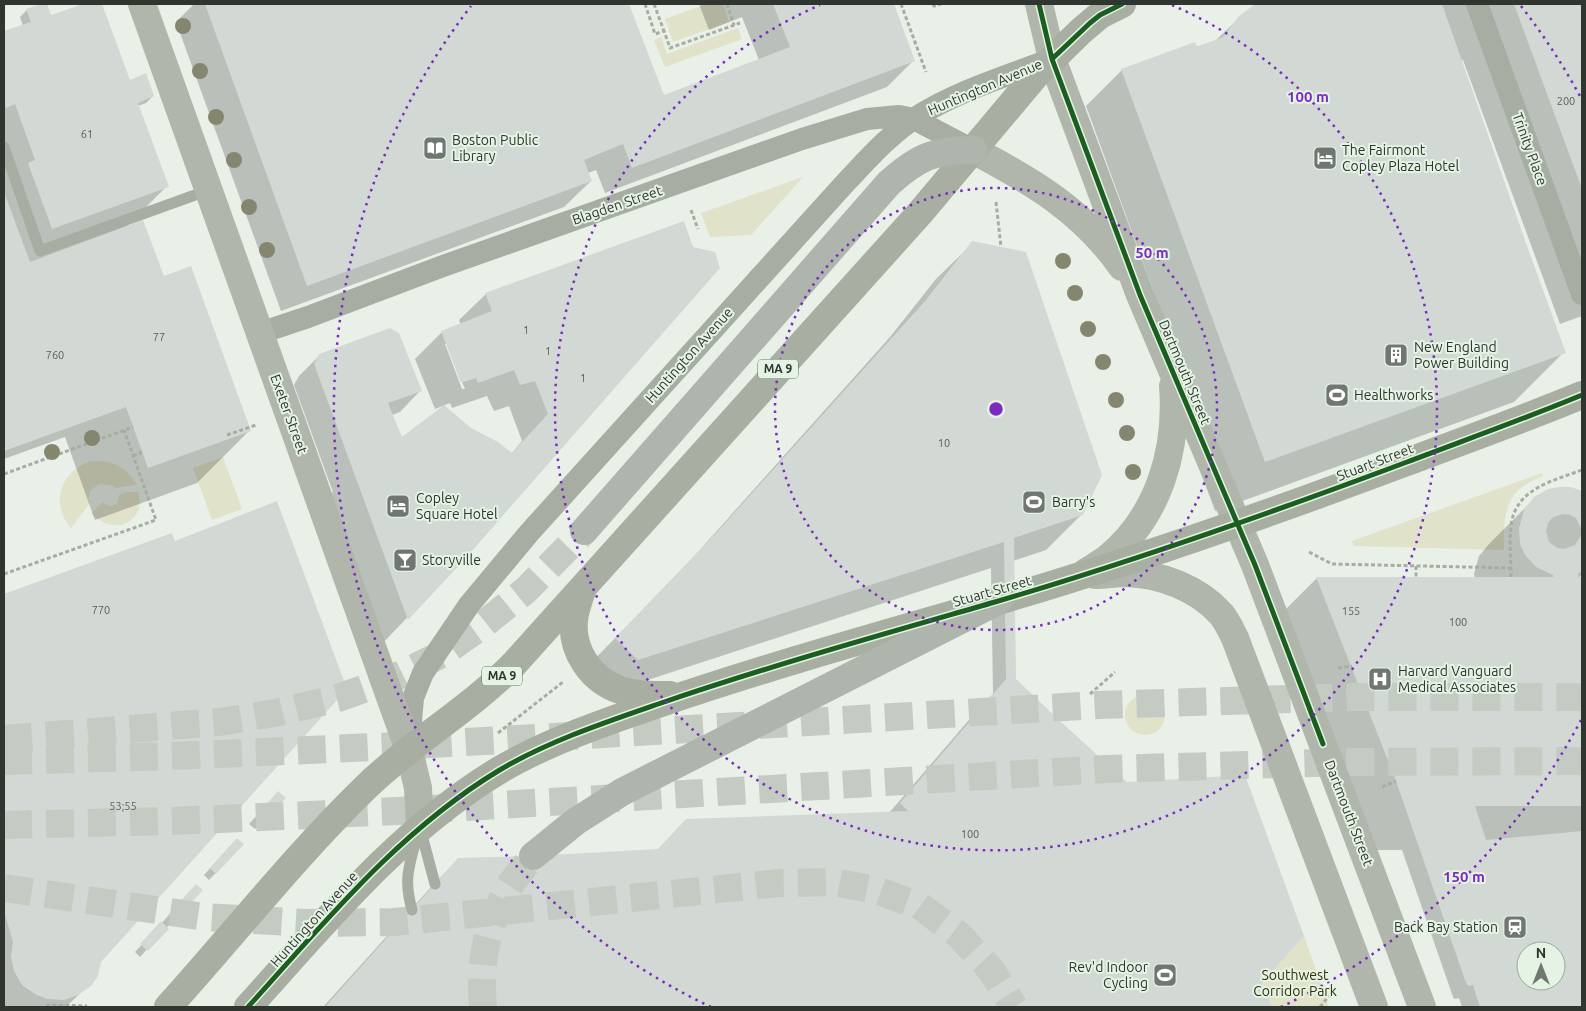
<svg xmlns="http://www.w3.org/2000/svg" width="1586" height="1011" font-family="Ubuntu,sans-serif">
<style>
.green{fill:#e0e2c9}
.shadow{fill:#0003;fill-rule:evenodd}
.building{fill:#d2d9d4;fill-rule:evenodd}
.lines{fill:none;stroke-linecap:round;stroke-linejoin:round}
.highway-tunnel{stroke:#c3cbc3;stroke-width:28;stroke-dasharray:28 14;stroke-linecap:butt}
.path{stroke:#a7ada3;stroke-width:3;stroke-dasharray:4 2.5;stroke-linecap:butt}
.lane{stroke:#a7ada2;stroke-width:11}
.street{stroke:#a7ada2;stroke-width:22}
.secondary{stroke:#b0b6ab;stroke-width:28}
.primary{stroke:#a8afa2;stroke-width:28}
.highway{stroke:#aeb5ac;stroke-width:28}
.cycleway-casing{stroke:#e5f3e4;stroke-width:8}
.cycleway{stroke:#1b5e20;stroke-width:5}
.tree{fill:#84866f}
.ring{fill:none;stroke:#7b2cbf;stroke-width:2.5;stroke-dasharray:2.5 5}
.labels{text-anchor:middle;stroke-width:4;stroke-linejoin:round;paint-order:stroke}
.number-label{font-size:11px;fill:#585e58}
.shield{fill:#e5f3e4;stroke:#666e65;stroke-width:1}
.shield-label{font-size:12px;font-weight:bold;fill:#2f352f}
.street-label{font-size:14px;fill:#2f352f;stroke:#e5f3e4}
.poi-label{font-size:14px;fill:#2f352f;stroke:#e5f3e4;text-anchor:start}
.park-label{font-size:14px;fill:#33300c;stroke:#e5f3e4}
.centre{fill:#7b2cbf;stroke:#e5f3e4;stroke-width:2.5}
.ring-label{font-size:15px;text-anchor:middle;font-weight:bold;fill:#7b2cbf;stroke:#e5f3e4;stroke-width:4;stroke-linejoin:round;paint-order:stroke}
</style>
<rect width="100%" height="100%" fill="#e8f0e8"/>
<path class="green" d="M707,4H723L729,22L673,42L665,19Z
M738,28L742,39L665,67L654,40L661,37L667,54Z
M803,177L751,235L710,237L701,213Z
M223,457L242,509L212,520L193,468Z
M91,461C112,460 126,466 137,485L116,488L110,485L99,484L90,491L88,500L90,503L71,528C49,503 61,471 91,461Z
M1542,473L1543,476C1537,479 1530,481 1525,485C1502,499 1504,528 1504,550L1354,546L1352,541Z
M126,492H139C139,498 140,503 139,508C131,532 104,528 91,513L103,502L109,506C116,506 119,502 119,495Z
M1125 715a20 20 0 1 1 40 0a20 20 0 1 1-40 0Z
M1304,936L1329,1007H1272L1262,983Z"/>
<path class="shadow" d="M45,4L50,17L86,4H100L129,82L153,96L146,103L138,106L167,186L125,228L163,277L250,430L197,483L95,520L65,437L4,459V33L23,26L20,17L27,10Z
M194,4H627L663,97L759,60L742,17L709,30L699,4H893L913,61L887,87L605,193L596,170L588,173L591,181L564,207L281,311L176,22Z
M1258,4H1582V316L1560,324L1463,60H1461L1564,352L1514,402L1215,511L1177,408L1191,394L1086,106L1122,70L1215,41L1239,18Z
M683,223L463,559L381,645L327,498L333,492L294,385L299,376L320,355L420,391L400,412L392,415L401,438L444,407L470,429L511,454L522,441L509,406L494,411L487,396L452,408L450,403L435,409L415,359L442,332L461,325L459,320L486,294ZM445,344H447L465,389H462Z
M973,243L1082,514L1046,550L1013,561L1015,680L1260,983L1270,1007H323L432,886L458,859L657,851L889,813L980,707L993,694L991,568L602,695L580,674L681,571L890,337L936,279Z
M1573,489L1582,493V574L1578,579H1582V1007H1462L1459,998L1454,999L1452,994L1402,850H1360L1272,623L1317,578H1475L1474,574L1479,556L1489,544L1535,498ZM1526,951H1556V981H1526Z
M171,534L100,961L94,980L66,1007H5L4,595Z
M284,798L255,829L249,824L272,799Z
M243,845L209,880L204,875L230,846Z
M201,890L140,957L135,952L190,892Z"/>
<path class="building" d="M41,4H47L51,15L83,4H102L130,80L146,73L154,96L138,103L169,187L52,229L28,163L35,160L15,104L6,108L4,101V31L31,22L26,9Z
M205,4H629L664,95L790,47L773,4H894L915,61L632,168L623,144L584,160L592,181L307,286Z
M1255,4H1442L1527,246L1566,353L1265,462L1121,69L1195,42L1197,47L1223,37L1238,17Z
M1514,4H1582V189Z
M4,192L30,262L143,220L164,276L191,266L251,431L148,468L126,407L4,451Z
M684,221L693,247L715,252L720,268L464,560L408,620L314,364L319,354L390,328L399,333L422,391L388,403L402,437L444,405L471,428L498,442L512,453L548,414L535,381L520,385L514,370L478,383L476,378L461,383L441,331L492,311L485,293Z
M972,241L1026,252L1102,475L1083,515L1014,538L1016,679L1060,721L1127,782L1245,775L1304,936L1262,983L1272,1007H325L458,858L533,856L658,849L686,819L908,811L900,803L1006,679L1004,542L638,660L615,638L716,533L926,300Z
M1559,487H1571L1582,491V530L1576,518L1570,515L1562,514L1552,518L1548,523L1546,531L1549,542L1557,548L1564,549L1575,545L1582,534V572L1578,573V577H1582V806H1475L1486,840L1582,831V1007H1480L1473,985L1468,986L1465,980L1396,781L1316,577H1553V575L1536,567L1525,555L1520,544L1519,528L1524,510L1534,497L1548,489ZM1526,951H1556V981H1526Z
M277,501L347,689L101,962L98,976L91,986L78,995L64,1000L47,999L35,994L22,985L14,971L11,957L13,942L4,911V594L172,533L175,541Z
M278,791L286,798L262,823L255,817Z
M237,838L244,844L216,874L210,868Z
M196,884L203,890L175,921L168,915Z
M161,921L169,929L148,951L140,944Z"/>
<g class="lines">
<path class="highway-tunnel" d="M4,739L219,722L275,713L338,698L394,678L442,654L484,624L526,590L584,531
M4,761L172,756L398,746L1099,705L1352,697H1582
M4,825L172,821L398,811L1106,769L1353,762L1582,761
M4,888L205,917L306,923L394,922L779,883L833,882L876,890L920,906L959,935L991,970L1014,1007
M483,1007C479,962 486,927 509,887C516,876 525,866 533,856"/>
<path class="path" d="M645,4L655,34L664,31L670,48L740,23
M654,4L664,31
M727,4L734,25
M901,4L926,72
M933,4L934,6L941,4
M996,202L1001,247
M691,210L698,229
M227,435L256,425
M133,456L142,452
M4,474L133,427
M1309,552L1332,564L1511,568
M1416,566V577
M4,574L156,520L124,430
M1511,577C1511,560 1509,543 1511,526C1515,489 1552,481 1582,470
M1338,668L1352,666
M1090,694L1115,672
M498,733L563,682
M1382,787L1396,781
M47,1007L48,1005L87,1006
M1320,1007L1334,990"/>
<path class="lane" d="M4,147L40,251L209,190
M420,828L435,884
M412,910C404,881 408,869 416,840"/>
<path class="street" d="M1477,4L1582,294
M260,333L308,317L443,266L802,139L867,119L899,116L914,119L973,150
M409,745L413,698L423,673L469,605L529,533L847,181C868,159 889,135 915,118C955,92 1004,77 1049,60"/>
<path class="secondary" d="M142,4L409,750L418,788L420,827
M1039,4L1052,59L1140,295L1255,565L1422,1007
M973,150C1032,181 1083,211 1122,267
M1086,572C1094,567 1102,563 1109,557C1159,515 1178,450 1173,386
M1095,575C1105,575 1116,573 1126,573C1160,574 1198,588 1221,614C1227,621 1231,630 1235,638L1374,1007"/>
<path class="primary" d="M582,590C579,600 575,610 574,620C571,651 591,680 620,690C636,695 653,695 670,695
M168,1007C234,934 295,856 366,787C412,742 469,710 514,664L920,213L1035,76L1081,31L1100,15L1122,4
M248,1007C325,922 399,831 498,771C548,741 609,721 664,702C773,665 884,634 995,602C1134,561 1271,513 1407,462C1465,440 1524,419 1582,395"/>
<path class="highway" d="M584,531L889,183C918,157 934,150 973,150
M533,856L575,822L622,792L998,601"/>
<g class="cycleway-casing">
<path id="cycleway" d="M1039,4L1052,59L1140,295L1255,565L1323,744
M1052,59L1090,23L1100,15L1122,4
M248,1007C325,922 399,831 498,771C548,741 609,721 664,702C773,665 884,634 995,602C1134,561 1271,513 1407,462C1465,440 1524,419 1582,395"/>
</g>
<use href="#cycleway" class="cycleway"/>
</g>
<g class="tree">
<circle cx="183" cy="26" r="8"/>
<circle cx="200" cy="71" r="8"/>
<circle cx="216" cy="117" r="8"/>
<circle cx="234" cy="160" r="8"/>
<circle cx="249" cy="207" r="8"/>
<circle cx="267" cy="250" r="8"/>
<circle cx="1063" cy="261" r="8"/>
<circle cx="1075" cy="293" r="8"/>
<circle cx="1088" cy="329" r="8"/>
<circle cx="1103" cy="362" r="8"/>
<circle cx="1116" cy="400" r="8"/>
<circle cx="1127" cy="433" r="8"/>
<circle cx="92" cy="438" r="8"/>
<circle cx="52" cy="452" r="8"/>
<circle cx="1133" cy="472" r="8"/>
</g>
<g class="ring">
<circle cx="996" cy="409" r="221"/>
<path d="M1172 5A441 441 0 1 1 820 5"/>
<path d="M1581 720A662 662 0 0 1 1281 1007M711 1007A662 662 0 0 1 471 6M1521 6A662 662 0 0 1 1581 98"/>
</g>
<defs>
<g id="library-square" transform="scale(1.25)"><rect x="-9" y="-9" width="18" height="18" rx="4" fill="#707670" stroke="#e5f3e4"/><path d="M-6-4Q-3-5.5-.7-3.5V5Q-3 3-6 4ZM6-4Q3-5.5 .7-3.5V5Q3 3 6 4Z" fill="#fff"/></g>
<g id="hotel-square" transform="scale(1.25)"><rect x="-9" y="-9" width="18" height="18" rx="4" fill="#707670" stroke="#e5f3e4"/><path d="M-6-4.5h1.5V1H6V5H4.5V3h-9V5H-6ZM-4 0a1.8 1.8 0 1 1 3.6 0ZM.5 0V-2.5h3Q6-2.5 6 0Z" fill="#fff"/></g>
<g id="building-square" transform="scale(1.25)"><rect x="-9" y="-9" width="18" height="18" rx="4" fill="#707670" stroke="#e5f3e4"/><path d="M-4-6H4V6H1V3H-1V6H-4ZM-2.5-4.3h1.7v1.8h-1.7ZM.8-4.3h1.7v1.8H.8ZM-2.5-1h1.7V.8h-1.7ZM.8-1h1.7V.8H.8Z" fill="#fff"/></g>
<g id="stadium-square" transform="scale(1.25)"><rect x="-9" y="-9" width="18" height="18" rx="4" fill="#707670" stroke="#e5f3e4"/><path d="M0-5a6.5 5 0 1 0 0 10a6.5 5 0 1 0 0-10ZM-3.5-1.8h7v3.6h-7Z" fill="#fff"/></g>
<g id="bar-square" transform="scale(1.25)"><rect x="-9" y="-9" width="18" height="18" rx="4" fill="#707670" stroke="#e5f3e4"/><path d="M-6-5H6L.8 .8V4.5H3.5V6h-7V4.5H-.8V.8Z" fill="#fff"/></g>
<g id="hospital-square" transform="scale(1.25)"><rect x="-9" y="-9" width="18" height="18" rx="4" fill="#707670" stroke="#e5f3e4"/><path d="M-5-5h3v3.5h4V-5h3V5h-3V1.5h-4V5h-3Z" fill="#fff"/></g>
<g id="station-square" transform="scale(1.25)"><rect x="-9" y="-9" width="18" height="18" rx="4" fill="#707670" stroke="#e5f3e4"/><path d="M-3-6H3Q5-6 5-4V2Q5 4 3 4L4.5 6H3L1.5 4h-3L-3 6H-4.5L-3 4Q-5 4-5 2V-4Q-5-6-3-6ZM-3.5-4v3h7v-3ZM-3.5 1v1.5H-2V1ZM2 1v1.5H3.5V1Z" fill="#fff"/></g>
</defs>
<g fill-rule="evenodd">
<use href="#library-square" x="435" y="148"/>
<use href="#hotel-square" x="1325" y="158"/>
<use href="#building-square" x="1396" y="355"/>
<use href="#stadium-square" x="1337" y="395"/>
<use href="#stadium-square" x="1034" y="502"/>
<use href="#hotel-square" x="398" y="506"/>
<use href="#bar-square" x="405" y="560"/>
<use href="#hospital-square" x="1380" y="679"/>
<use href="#station-square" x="1515" y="927"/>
<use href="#stadium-square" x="1165" y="975"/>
</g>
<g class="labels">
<g class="number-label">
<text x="1566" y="105">200</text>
<text x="87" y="138">61</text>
<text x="526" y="334">1</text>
<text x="159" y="341">77</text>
<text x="548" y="355">1</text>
<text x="55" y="359">760</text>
<text x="583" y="382">1</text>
<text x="944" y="447">10</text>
<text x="101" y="614">770</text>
<text x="1351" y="615">155</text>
<text x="1458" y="626">100</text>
<text x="123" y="810">53;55</text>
<text x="970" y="838">100</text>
</g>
<g class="shield">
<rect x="758" y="359.5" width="40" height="19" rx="4"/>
<rect x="482" y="666.5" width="40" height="19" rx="4"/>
</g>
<g class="shield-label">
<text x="778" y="373">MA 9</text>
<text x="502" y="680">MA 9</text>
</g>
<g class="street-label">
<text transform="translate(985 87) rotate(-23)" y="5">Huntington Avenue</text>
<text transform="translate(1530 149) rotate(70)" y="5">Trinity Place</text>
<text transform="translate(617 205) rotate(-19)" y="5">Blagden Street</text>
<text transform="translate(689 355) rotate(-48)" y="5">Huntington Avenue</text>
<text transform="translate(1185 372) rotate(67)" y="5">Dartmouth Street</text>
<text transform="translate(289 414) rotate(70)" y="5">Exeter Street</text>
<text transform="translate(1375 462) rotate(-21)" y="5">Stuart Street</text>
<text transform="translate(992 591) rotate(-16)" y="5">Stuart Street</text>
<text transform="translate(1349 813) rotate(69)" y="5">Dartmouth Street</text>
<text transform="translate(314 919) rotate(-48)" y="5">Huntington Avenue</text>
</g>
<g class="poi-label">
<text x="452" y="145">Boston Public<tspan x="452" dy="16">Library</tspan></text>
<text x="1342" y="155">The Fairmont<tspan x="1342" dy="16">Copley Plaza Hotel</tspan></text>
<text x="1414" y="352">New England<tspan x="1414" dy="16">Power Building</tspan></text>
<text x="1354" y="400">Healthworks</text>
<text x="416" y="503">Copley<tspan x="416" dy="16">Square Hotel</tspan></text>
<text x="1052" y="507">Barry's</text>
<text x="422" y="565">Storyville</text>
<text x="1398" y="676">Harvard Vanguard<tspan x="1398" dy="16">Medical Associates</tspan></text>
<text x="1498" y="932" text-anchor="end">Back Bay Station</text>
<text x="1148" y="972" text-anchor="end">Rev'd Indoor<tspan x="1148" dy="16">Cycling</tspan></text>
</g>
<g class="park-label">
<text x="1295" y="980">Southwest<tspan x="1295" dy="16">Corridor Park</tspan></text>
</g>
</g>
<circle cx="996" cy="409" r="8" class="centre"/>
<g class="ring-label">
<text x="1308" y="102">100 m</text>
<text x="1152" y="258">50 m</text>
<text x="1464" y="882">150 m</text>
</g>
<rect width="1586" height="1011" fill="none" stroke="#2f352f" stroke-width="10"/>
<g transform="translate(1541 966)"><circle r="24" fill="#e5f3e4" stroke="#9ca79c"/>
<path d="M0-4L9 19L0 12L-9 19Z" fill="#707670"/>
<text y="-8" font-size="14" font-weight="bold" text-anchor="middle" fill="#2f352f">N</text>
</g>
</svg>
